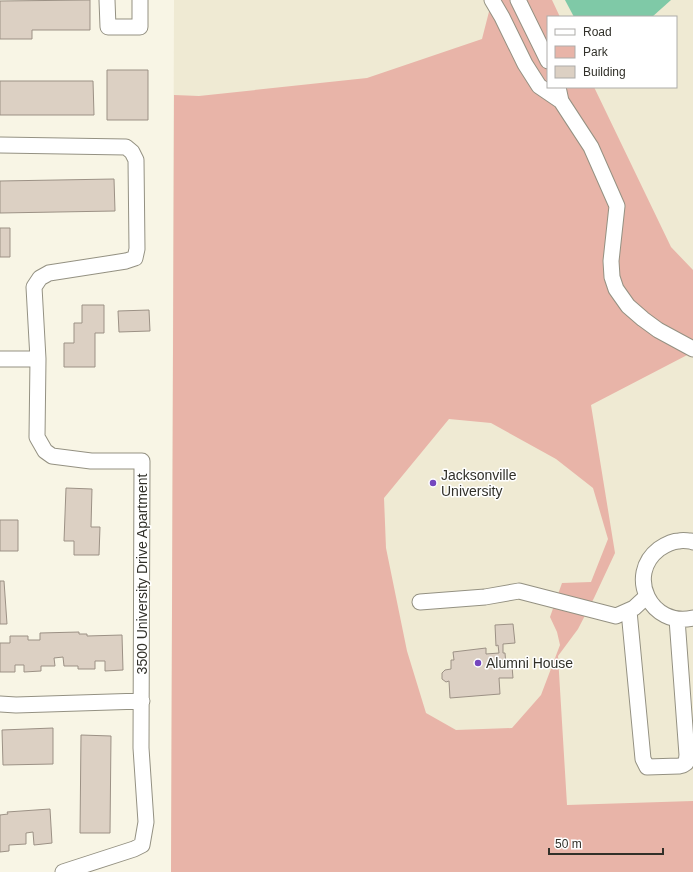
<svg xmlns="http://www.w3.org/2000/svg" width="693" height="872" font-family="Helvetica,sans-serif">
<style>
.built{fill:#efead3;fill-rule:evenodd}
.green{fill:#e8b4a8;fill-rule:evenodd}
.water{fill:#7fc9a7}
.building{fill:#dcd0c3;stroke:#9c9185}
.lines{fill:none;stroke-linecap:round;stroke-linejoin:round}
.minor-casing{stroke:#949182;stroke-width:17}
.minor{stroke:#fff;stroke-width:15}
.poi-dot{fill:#7446be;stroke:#fff;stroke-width:1.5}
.labels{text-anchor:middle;stroke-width:3;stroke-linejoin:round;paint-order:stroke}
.poi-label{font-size:14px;fill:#313029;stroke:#fff;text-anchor:start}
.street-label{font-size:14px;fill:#313029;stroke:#fff}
</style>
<rect width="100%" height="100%" fill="#f8f5e5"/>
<path class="built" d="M174,0H693V872H171ZM548,17H676V87H548Z"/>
<path class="green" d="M492,0H552L560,17H548V87H594L671,247L693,270V352L591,405L615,553L594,598L578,629L558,656L567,805L693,801V872H171L174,95L199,96L367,78L482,39ZM449,419L491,423L556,459L593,488L608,539L591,582L562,583L550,617L557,632L560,645L541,695L512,728L456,730L426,713L407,651L386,548L384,498Z"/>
<path class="water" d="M565,0H671L652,17H574Z"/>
<path class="building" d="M90,0V30H32V39H0V1Z
M107,70H148V120H107Z
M0,81H93L94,115H0Z
M114,179L115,211L0,213V181Z
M0,228H10V257H0Z
M82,305H104V333H95V367H64V343H74V323H82Z
M149,310L150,331L119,332L118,311Z
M66,488L92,489L91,527H100L99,555H74V541H64Z
M0,520H18V551H0Z
M0,581H4L7,624H0Z
M513,624L515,643L503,644V653H505L506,666H512L513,678H499L500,694L450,698L449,681L446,682L442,679V673L445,670L451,669V660H454L453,652L486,648V654L499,653L498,645L496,646L495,625Z
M79,632V634H87V636L122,635L123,670L105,671V661H95V669H78V666H64L63,657L54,658L55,666H41V671L24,672V665H15V672H0V643H10V636H28V640H40V633Z
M53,728V764L3,765L2,730Z
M81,735L111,736L110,833H80Z
M50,809L52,843L34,845L33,832L26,833V844L9,845V851L0,852V815L8,814L7,812Z"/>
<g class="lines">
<g class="minor-casing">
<path id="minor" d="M107,0L108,27H140V0
M492,0L502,17L525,64L539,86L561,101
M518,0L548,61
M558,87L561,101L591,147L617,206L611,261L612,277L616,289L628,306L643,319L658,330L693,349
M0,145L126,147L132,152L136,160L137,249L135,258L126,261L49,273L40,278L34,287L38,359L37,437L45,451L52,456L91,461H142L141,748L146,822L142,845L134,849L63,872
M0,359H38
M693,542L691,541C687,541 683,540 679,541C672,541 665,545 659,549C625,575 651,628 693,618
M420,602L485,597L519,591L616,616L634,608L647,596
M629,611L643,759L647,767L679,766L683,765L686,763L687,755L677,619
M0,704L16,705L142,701"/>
</g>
<use href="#minor" class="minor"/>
</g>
<g class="poi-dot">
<circle cx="433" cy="483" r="4"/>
<circle cx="478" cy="663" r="4"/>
</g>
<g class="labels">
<g class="poi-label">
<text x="441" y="480">Jacksonville<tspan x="441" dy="16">University</tspan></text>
<text x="486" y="668">Alumni House</text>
</g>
<g class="street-label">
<text transform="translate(142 574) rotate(-90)" y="5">3500 University Drive Apartment</text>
</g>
</g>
<rect x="547" y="16" width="130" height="72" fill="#ffffff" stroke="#adaca9"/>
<rect x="555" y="29" width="20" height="6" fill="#ffffff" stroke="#adaca9"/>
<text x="583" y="36" font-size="12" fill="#313029">Road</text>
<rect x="555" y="46" width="20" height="12" fill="#e8b4a8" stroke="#adaca9"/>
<text x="583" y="56" font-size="12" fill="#313029">Park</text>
<rect x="555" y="66" width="20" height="12" fill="#dcd0c3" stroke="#adaca9"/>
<text x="583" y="76" font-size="12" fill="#313029">Building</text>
<path d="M549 848v6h114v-6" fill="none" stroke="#313029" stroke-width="2"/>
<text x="555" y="848" font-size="12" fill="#313029" stroke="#ffffff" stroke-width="3" paint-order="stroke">50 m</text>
</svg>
